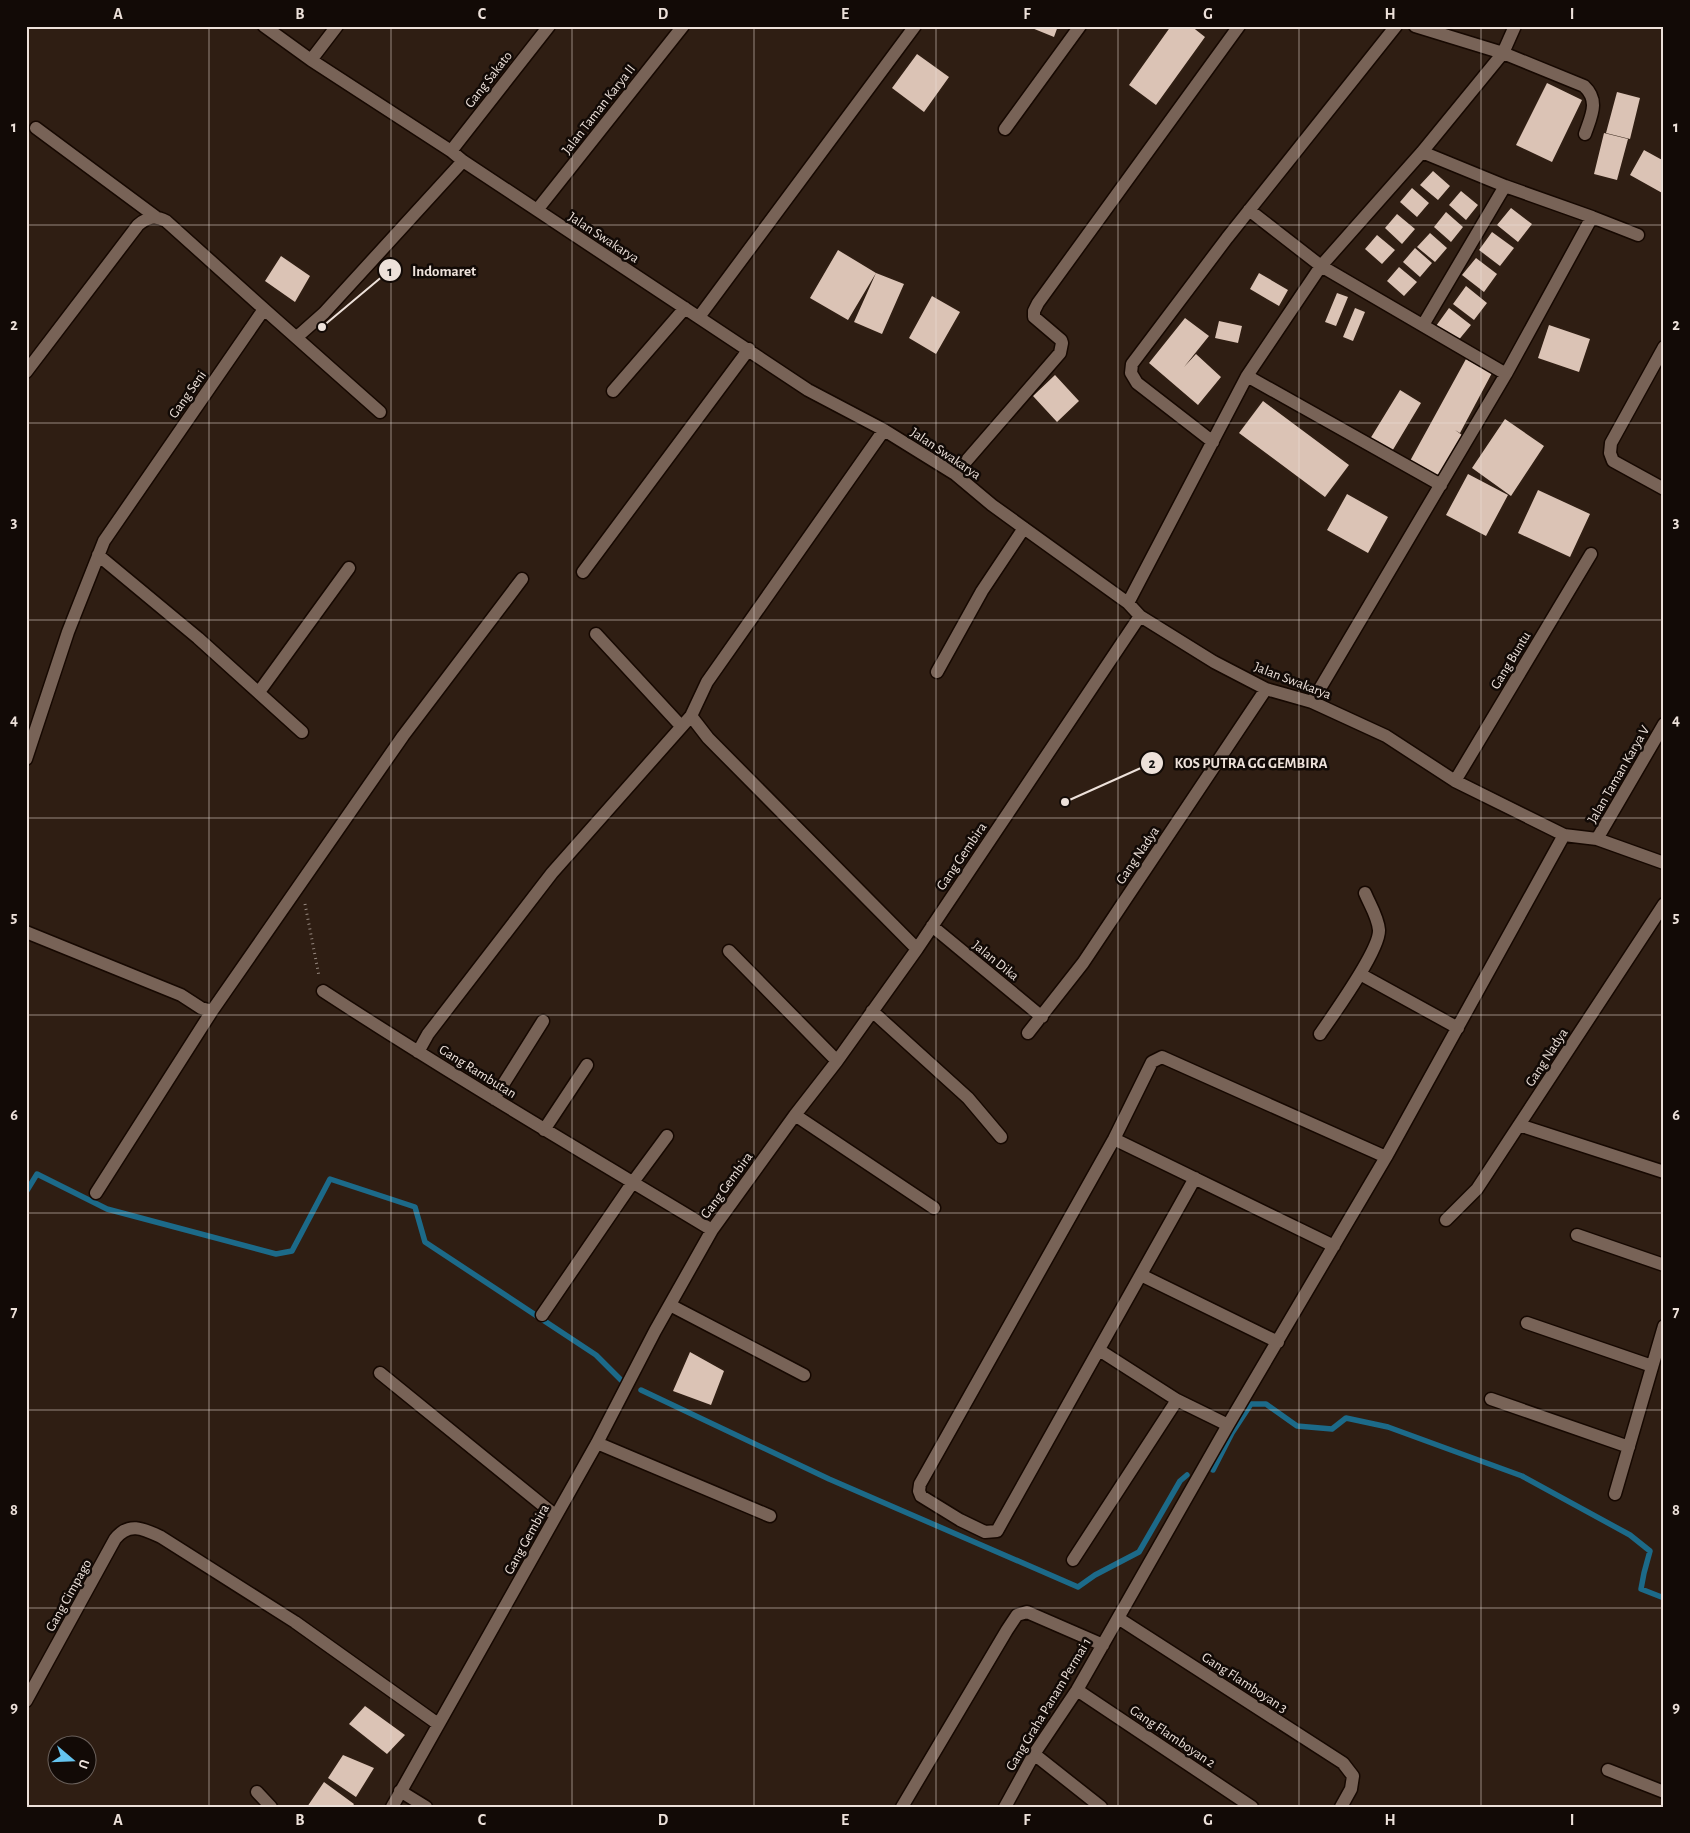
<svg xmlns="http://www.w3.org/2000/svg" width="1690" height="1833" font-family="'Alegreya Sans',sans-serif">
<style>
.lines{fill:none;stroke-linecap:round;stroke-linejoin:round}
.stream{stroke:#1c6a89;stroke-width:5.5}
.building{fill:#dbc3b5}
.minor-casing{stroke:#160801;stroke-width:15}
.path{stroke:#96887f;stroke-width:3;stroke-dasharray:1 4;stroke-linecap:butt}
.minor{stroke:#786357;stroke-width:12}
.grid{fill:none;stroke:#ede1da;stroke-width:1;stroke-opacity:0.55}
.labels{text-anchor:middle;stroke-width:5;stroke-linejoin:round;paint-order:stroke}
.street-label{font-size:14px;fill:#ede1da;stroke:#120a06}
.leader{fill:none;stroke:#ede1da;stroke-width:2}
.callout-dot{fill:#ede1da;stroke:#120a06;stroke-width:2}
.mark-label{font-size:15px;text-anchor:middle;font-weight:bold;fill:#111}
.callout-label{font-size:15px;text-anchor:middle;font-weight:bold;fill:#ede1da;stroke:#120a06;stroke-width:5;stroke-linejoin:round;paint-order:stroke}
.neatline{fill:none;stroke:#ede1da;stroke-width:2}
.grid-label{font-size:16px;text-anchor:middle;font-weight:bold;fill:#ede1da}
</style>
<rect width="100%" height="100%" fill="#2f1e13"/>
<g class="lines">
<path class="stream" d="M26,1192L37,1174L107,1209L276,1254L292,1251L330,1179L415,1207L425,1242L596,1355L621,1380
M641,1390L829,1479L1078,1587L1095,1575L1139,1552L1180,1481L1187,1475
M1213,1470L1232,1433L1251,1404H1266L1297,1426L1332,1429L1346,1418L1388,1427L1522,1476L1630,1535L1650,1551L1644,1573L1641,1589L1664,1598"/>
</g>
<path class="building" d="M1027,26H1058L1054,37Z
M1171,26H1191L1205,37L1156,105L1129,85Z
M917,54L949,77L924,112L892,88Z
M1547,83L1582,100L1552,162L1516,145Z
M1617,92L1640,98L1630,139L1606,133Z
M1604,133L1628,139L1617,180L1594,174Z
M1644,150L1664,161V194L1630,175Z
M1433,171L1450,186L1438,200L1420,185Z
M1412,188L1429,203L1417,217L1400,202Z
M1461,191L1478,205L1466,220L1449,205Z
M1511,208L1532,224L1518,242L1497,225Z
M1446,212L1463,227L1451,242L1434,227Z
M1397,214L1415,229L1402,244L1385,228Z
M1492,232L1514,248L1500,266L1479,250Z
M1430,233L1447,248L1435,262L1417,247Z
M1377,235L1395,250L1382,264L1365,249Z
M1415,248L1432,263L1420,277L1403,262Z
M838,250L876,273L848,320L810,298Z
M281,256L310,276L295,302L265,281Z
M1476,258L1497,274L1484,292L1462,275Z
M1399,267L1417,282L1404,296L1387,281Z
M876,273L904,284L882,334L854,322Z
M1259,273L1288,290L1279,306L1250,289Z
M1466,286L1487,303L1474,320L1453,304Z
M1337,293L1348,297L1336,326L1325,322Z
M932,296L960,312L936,354L909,338Z
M1355,308L1365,312L1353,341L1343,337Z
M1449,308L1471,325L1457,342L1436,326Z
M1185,318L1209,336L1184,367L1196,354L1221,377L1198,405L1149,363Z
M1219,321L1242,326L1238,343L1215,338Z
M1549,325L1590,339L1579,372L1538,358Z
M1466,359L1492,373L1460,433L1455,430L1462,435L1439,477L1410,461Z
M1055,375L1079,401L1057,422L1033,396Z
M1400,390L1421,403L1391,453L1370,439Z
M1263,401L1349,465L1325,497L1239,433Z
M1505,419L1544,446L1511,496L1472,468Z
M1468,474L1508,495L1486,536L1446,515Z
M1538,490L1590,514L1570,557L1518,533Z
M1347,494L1388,517L1368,553L1327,530Z
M690,1352L724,1371L711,1405L673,1391Z
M365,1706L405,1735L387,1754L349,1724Z
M343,1755L374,1768L356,1797L328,1778Z
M324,1782L354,1804L352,1807H307Z"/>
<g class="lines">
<g class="minor-casing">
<path id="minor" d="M264,26L311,60L451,151L463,161L537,210L808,390L884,430L955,474L992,505L1128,603L1140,616L1214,662L1266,689L1312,702L1386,736L1455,781L1564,835L1597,839L1664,863
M1415,26L1503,53L1584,86C1600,101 1591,116 1585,134
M311,60L337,26
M36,128L156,217
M1005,129L1080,26
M451,151L549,26
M537,210L683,26
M1249,210L1321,266L1506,374
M1592,217L1638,235
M699,317L915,26
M1423,325L1505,186
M297,337L324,313L463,161
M1664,347L1611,443L1610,453L1613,461L1664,489
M26,372L138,225C147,217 155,215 166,221L264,309
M1247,376L1441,485
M613,391L685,308
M884,430L707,682L691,716L708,738L917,949
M1213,442L1137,383L1131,373L1132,364L1227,238L1396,26
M955,474L1060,353L1062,343L1061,340L1034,317V311L1038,303L1239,26
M98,555L198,638L302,732
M583,572L749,349
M1128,603L1247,376L1321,266L1422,152L1503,53L1515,26
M596,634L681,726
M937,672L982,591L1024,528
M259,692L349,568
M1312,702L1506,374L1592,217L1505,186L1422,152
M26,759L68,632L104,541L264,309L380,412
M1455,781L1591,554
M1597,839L1664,724
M932,926L1042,1017
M26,932L181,995L201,1008L212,1011
M729,951L837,1061
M1360,974L1458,1028
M323,991C450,1074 581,1151 712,1230
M872,1011L968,1098L1001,1137
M1028,1033L1083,963L1266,689
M1320,1034C1333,1015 1380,950 1379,930C1378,917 1370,905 1365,893
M418,1052L428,1034L552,873L691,716
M494,1099L543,1021
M795,1115L934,1208
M1519,1125L1664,1172
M544,1130L587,1065
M1114,1139L1334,1246
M1195,1178L997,1531L985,1532L960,1520L921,1496L919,1491L920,1484L1114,1139L1152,1062L1162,1057L1386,1157
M96,1193L212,1011L403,736L522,579
M1446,1220L1477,1189L1664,904
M1577,1235L1664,1265
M1141,1275L1278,1342
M670,1305L804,1375
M542,1315L633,1182L667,1136
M1527,1323L1652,1366
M1099,1350L1177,1400
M380,1373L556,1516
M1491,1399L1629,1447
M597,1443L770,1516
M1615,1494L1664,1326
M1073,1560L1177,1400L1228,1425
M1118,1618L1343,1763L1353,1776L1351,1789L1341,1807
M1077,1690L1252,1807
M26,1701L115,1539C129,1521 144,1529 161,1537L295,1622L438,1724
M1034,1754L1101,1807
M1608,1770L1664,1792
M400,1791L426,1807
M257,1792L271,1807
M392,1807L597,1443L655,1331L712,1230L795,1115L837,1061L917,949L1140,616
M902,1807L1007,1630L1017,1615L1027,1612L1103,1645
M1005,1807L1034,1754L1077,1690L1228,1425L1386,1157L1564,835"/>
</g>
<path class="path" d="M305,904L319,976"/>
<use href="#minor" class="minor"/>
</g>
<path class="grid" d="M209,26V1807M391,26V1807M572,26V1807M754,26V1807M936,26V1807M1118,26V1807M1299,26V1807M1481,26V1807M26,225H1664M26,423H1664M26,620H1664M26,818H1664M26,1015H1664M26,1213H1664M26,1410H1664M26,1608H1664"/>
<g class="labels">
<g class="street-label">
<text transform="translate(488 79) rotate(-52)" y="5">Gang Sakato</text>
<text transform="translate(598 109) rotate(-52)" y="5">Jalan Taman Karya II</text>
<text transform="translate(604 237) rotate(33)" y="5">Jalan Swakarya</text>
<text transform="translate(187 394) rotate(-55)" y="5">Gang Seni</text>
<text transform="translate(946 453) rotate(34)" y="5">Jalan Swakarya</text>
<text transform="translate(1510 660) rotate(-59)" y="5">Gang Buntu</text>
<text transform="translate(1293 680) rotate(21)" y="5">Jalan Swakarya</text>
<text transform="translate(1618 774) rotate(-60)" y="5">Jalan Taman Karya V</text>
<text transform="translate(1137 855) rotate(-56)" y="5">Gang Nadya</text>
<text transform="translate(961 856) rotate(-56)" y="5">Gang Gembira</text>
<text transform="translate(996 960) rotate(39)" y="5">Jalan Dika</text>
<text transform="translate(1546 1057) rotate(-57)" y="5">Gang Nadya</text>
<text transform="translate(478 1071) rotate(32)" y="5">Gang Rambutan</text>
<text transform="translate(726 1185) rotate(-54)" y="5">Gang Gembira</text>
<text transform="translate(526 1539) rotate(-61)" y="5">Gang Gembira</text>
<text transform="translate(68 1595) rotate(-61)" y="5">Gang Cimpago</text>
<text transform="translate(1245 1682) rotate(33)" y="5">Gang Flamboyan 3</text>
<text transform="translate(1048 1704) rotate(-59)" y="5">Gang Graha Panam Permai 1</text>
<text transform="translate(1173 1736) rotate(34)" y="5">Gang Flamboyan 2</text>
</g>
</g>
<path class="leader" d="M322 327L390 270M1065 802L1152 763"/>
<g class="callout-dot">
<circle cx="322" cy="327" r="5"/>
<circle cx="1065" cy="802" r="5"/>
<circle cx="390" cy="270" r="12"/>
<circle cx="1152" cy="763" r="12"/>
</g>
<g class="mark-label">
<text x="390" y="276">1</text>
<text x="1152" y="768">2</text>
</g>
<g class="callout-label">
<text x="444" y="276">Indomaret</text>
<text x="1251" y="768">KOS PUTRA GG GEMBIRA</text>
</g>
<rect width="1690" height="1833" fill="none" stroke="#120a06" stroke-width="55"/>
<g transform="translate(72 1760) rotate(109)"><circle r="24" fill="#120a06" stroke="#6a605b"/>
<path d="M0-4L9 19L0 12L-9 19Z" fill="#65c4ef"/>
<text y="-8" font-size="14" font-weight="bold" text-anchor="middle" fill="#ede1da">U</text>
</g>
<rect x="28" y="28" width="1634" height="1778" class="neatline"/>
<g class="grid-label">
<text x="118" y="19">A</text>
<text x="300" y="19">B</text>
<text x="482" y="19">C</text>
<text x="663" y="19">D</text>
<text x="845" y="19">E</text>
<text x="1027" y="19">F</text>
<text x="1208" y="19">G</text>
<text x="1390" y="19">H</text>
<text x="1572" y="19">I</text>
<text x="14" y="132">1</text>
<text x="1676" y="132">1</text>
<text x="14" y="330">2</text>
<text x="1676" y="330">2</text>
<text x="14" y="527">3</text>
<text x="1676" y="527">3</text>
<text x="14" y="725">4</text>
<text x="1676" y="725">4</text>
<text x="14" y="922">5</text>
<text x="1676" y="922">5</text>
<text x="14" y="1120">6</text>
<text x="1676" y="1120">6</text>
<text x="14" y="1317">7</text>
<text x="1676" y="1317">7</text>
<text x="14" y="1515">8</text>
<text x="1676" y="1515">8</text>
<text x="14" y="1712">9</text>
<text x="1676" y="1712">9</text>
<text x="118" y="1825">A</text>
<text x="300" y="1825">B</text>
<text x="482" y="1825">C</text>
<text x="663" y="1825">D</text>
<text x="845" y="1825">E</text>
<text x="1027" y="1825">F</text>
<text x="1208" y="1825">G</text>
<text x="1390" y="1825">H</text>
<text x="1572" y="1825">I</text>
</g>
</svg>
